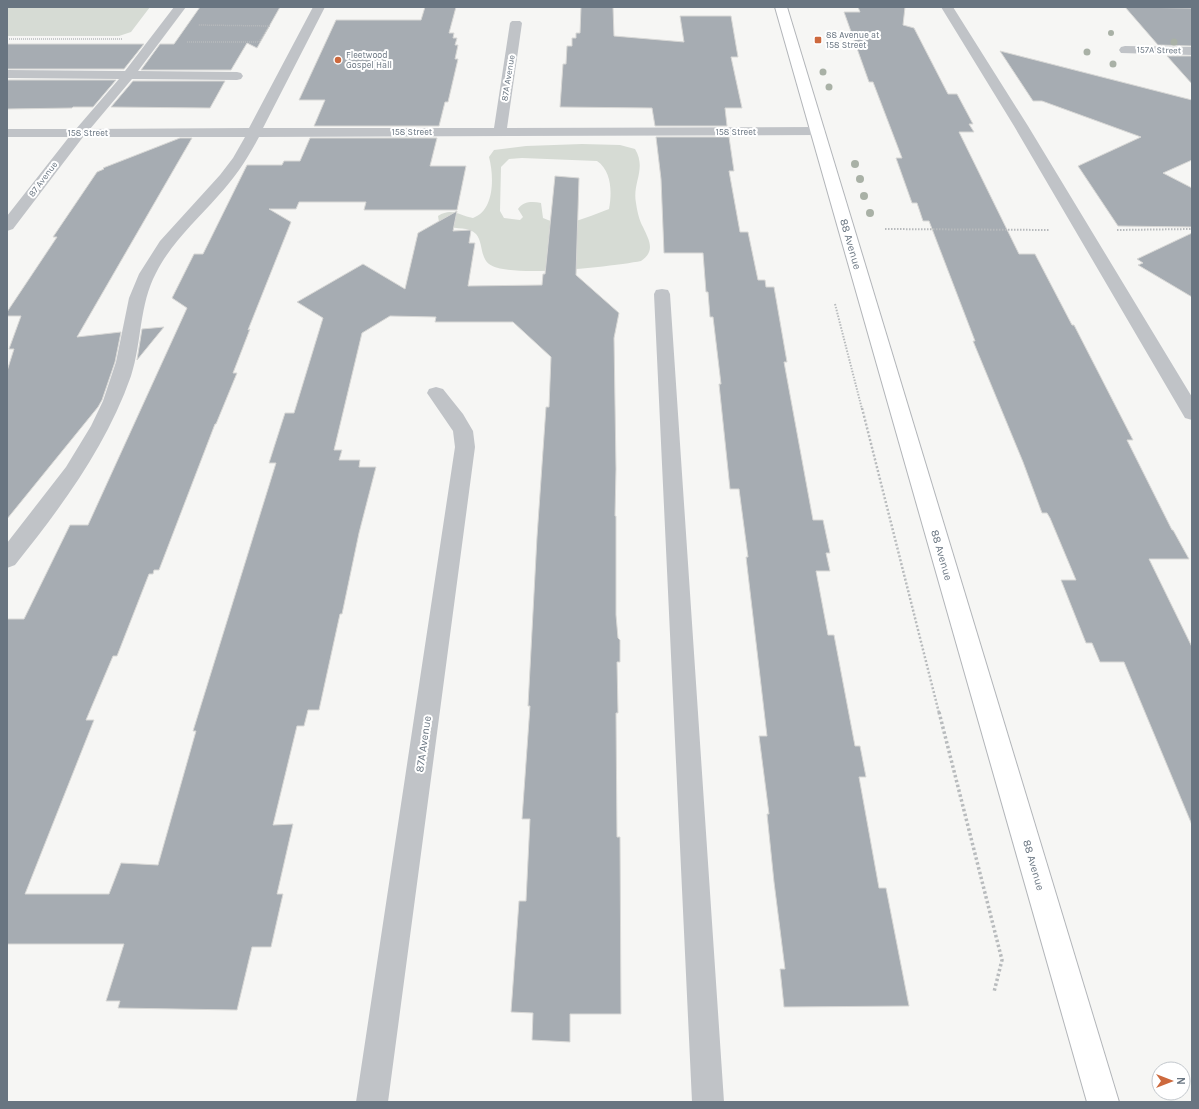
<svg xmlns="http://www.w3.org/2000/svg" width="1199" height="1109" font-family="Karla,sans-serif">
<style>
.green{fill:#d6dbd4;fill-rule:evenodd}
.building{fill:#a6acb2;stroke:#d8d8d6}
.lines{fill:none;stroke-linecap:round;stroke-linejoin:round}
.major-casing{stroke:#b2b5b9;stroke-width:2}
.path-far3{stroke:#b8bbbd;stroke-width:1.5;stroke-dasharray:1 1;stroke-linecap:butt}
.path-far2{stroke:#b8bbbd;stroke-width:2;stroke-dasharray:1.5 1.5;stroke-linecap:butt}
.path-far1{stroke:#b8bbbd;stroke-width:2.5;stroke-dasharray:2 2;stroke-linecap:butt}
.path{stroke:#b8bbbd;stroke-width:3.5;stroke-dasharray:2.5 2.5;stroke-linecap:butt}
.minor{fill:#c0c3c7;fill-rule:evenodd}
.major{fill:#fff;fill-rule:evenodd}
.tree{fill:#a9b1a6}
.poi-dot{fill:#cd693d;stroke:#fff;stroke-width:1.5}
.labels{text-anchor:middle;stroke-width:4;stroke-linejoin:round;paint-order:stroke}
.far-poi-label{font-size:9px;fill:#697581;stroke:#fff;text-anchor:start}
.far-street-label{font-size:9px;fill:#697581;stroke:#fff}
.street-label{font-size:11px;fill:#697581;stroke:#fff}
</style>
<rect width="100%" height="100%" fill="#f6f6f4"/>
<path class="green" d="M7,7H150L131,32L119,36H7Z
M582,144L620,145L635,149C647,169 632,183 636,203C637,210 639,220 643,227C649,240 656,251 641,261C616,266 507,279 489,264C480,257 483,242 476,234C468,226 457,230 447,226C444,225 442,223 439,222L438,216C452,207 460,216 473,218C495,210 494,176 489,157L494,150L526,146ZM522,158L597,161C612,171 612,193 609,209C587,217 566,229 543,218L541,203C533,201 523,201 518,209L523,217L520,220L504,218L500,211L501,167L509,159Z"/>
<path class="building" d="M200,7H280L257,48L247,43L231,70H141L160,44H174Z
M425,7H456L449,33H454L453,38H457L455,45H458L455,59H458L448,102H445L439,126H314L325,100H299L336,20H421Z
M581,7H613L614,36L684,42L680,16H731L738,57H731L742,108H725L727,126H655L652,108L560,107L563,64H566L567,46H572V38H576V33H580Z
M858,7H905L903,25L914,28L948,94H957L973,124H969L974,132H959L1019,254H1035L1072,325H1074L1133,440H1127L1172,530H1173L1189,559H1149L1192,647V825L1124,662H1100L1092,643H1086L1061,580H1076L1050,518L1047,513H1042L1023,462L973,341H975L929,221H923L917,203H912L896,158H902L873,82H869L844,12H860Z
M1125,7L1192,8V46L1158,45Z
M7,44H144L124,69H7Z
M1000,51L1192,100V160L1163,173L1192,188V227L1118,226L1078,166L1141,137L1042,101H1033Z
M1167,56H1192V84Z
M7,80H116L93,107H73L72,108L7,109Z
M133,81H225L210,108L111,107Z
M656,137H729L734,171H729L740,232H748L758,280H765L766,287H774L787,362H784L813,520H823L830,553H826L830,571H816L828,635H834L855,746H860L866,777H859L879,888H886L909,1006L784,1007L780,969H785L774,882L767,814H769L759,736H767L746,557H748L739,489H730L719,384H721L713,317H710L708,292H706L703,253H664L661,179Z
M180,138H192L77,337L121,332L115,362L102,400L98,407L7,519V371L14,349H9L21,316H7V312L57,237H53L97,172L104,169L103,168Z
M310,138H437L430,166H466L457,210H364L366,202H299L296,209H269L291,222L248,330L250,329L233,373H237L216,424H215L159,570H154L153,574H149L117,656H113L86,720H94L25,894H109L121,863L158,865L196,731H193L276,463H269L285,413H294L323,318L297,302L363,264L405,289L418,233L457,211L453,231L471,230L469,243H475L468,286L542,285L543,274H545L555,176L579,178L576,275L619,313L614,338L616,469L615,516H616V615L618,638L620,640V662H617L618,713H616L617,837H620L621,1014H570V1042L532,1040L533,1013L511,1012L519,901H526L530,819H522L530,706H528L537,537L546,407H549L551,357L513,322H435L436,317L390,316L362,333L334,450H342L339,460H360L359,467H376L359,533L342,614H340L319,710H308L304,726H297L273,825L293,824L277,894H283L271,947H252L237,1010L118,1008L120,1001H106L124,944H7V619H24L70,525H88L187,308L172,298L194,254H203L247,165H282L284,161H300Z
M1192,233V297L1138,265L1143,263L1137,259Z
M164,327L137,360L142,329Z"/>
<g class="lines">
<g class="major-casing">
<path id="major" d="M775,7H787L1119,1102H1087Z"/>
</g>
<path class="path-far3" d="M7,39H122
M187,42H259L269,26L198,25"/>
<path class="path-far2" d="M885,229L1050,230
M1117,230L1192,229
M835,304L862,409"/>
<path class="path-far1" d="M862,408L939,713"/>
<path class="path" d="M939,712L1002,960L994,992"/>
<path class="minor" d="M174,7H186L138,71L237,72L241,73L243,76L241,79L237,80L132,79L90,129L249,128L313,7H325L263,128H494L510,23L512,21H520L522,23L507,128L818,127L823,128L825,131L823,134L818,135L259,137C248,158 235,178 218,196C196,221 171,243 156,273C139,305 142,342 131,376C106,447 62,506 15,565L7,568V543L66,467L91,426L103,401L116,362L129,298L139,274L160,241L220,175L233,158L245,137H83L13,229L7,231V216L69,137H7V129H76L119,79L7,78V70L125,71Z
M941,7H953L1028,126L1192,397V420L1185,418L1014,126Z
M1125,46L1192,47V55L1121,53L1119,50L1121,47Z
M662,289L668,290L670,294L724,1102H692L654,294L656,290Z
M436,387L443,389L463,414L473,431L475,447L388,1102H356L455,447L453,431L427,393L429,389Z"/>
<use href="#major" class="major"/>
</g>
<g class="tree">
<circle cx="1111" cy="33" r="3"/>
<circle cx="1174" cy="42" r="3.5"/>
<circle cx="1087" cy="52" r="3.5"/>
<circle cx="1113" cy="64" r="3.5"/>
<circle cx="823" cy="72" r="3.5"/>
<circle cx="829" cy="87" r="3.5"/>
<circle cx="855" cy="164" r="4"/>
<circle cx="860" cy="179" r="4"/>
<circle cx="864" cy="196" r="4"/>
<circle cx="870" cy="213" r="4"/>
</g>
<g class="poi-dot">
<rect x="814" y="36" width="8" height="8" rx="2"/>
<circle cx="338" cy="60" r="4"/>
</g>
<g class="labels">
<g class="far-poi-label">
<text x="826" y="38">88 Avenue at<tspan x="826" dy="10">158 Street</tspan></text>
<text x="346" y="58">Fleetwood<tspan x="346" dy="10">Gospel Hall</tspan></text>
</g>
<g class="far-street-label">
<text transform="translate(1159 50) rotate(1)" y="3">157A Street</text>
<text transform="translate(508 78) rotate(-81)" y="3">87A Avenue</text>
<text x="412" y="135">158 Street</text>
<text x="736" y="135">158 Street</text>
<text x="88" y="136">158 Street</text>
<text transform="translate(43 179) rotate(-53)" y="3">87 Avenue</text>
</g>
<g class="street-label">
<text transform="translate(851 244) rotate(74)" y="4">88 Avenue</text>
<text transform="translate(942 555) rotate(74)" y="4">88 Avenue</text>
<text transform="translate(423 744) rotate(-82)" y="4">87A Avenue</text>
<text transform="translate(1034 865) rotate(74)" y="4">88 Avenue</text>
</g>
</g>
<rect width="1199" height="1109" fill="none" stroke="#697581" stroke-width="16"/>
<g transform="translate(1171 1081) rotate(90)"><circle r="19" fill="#ffffff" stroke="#c3c8cd"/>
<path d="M0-3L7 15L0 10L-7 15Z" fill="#cd693d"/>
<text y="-6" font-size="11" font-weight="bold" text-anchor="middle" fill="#697581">N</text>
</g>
</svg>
